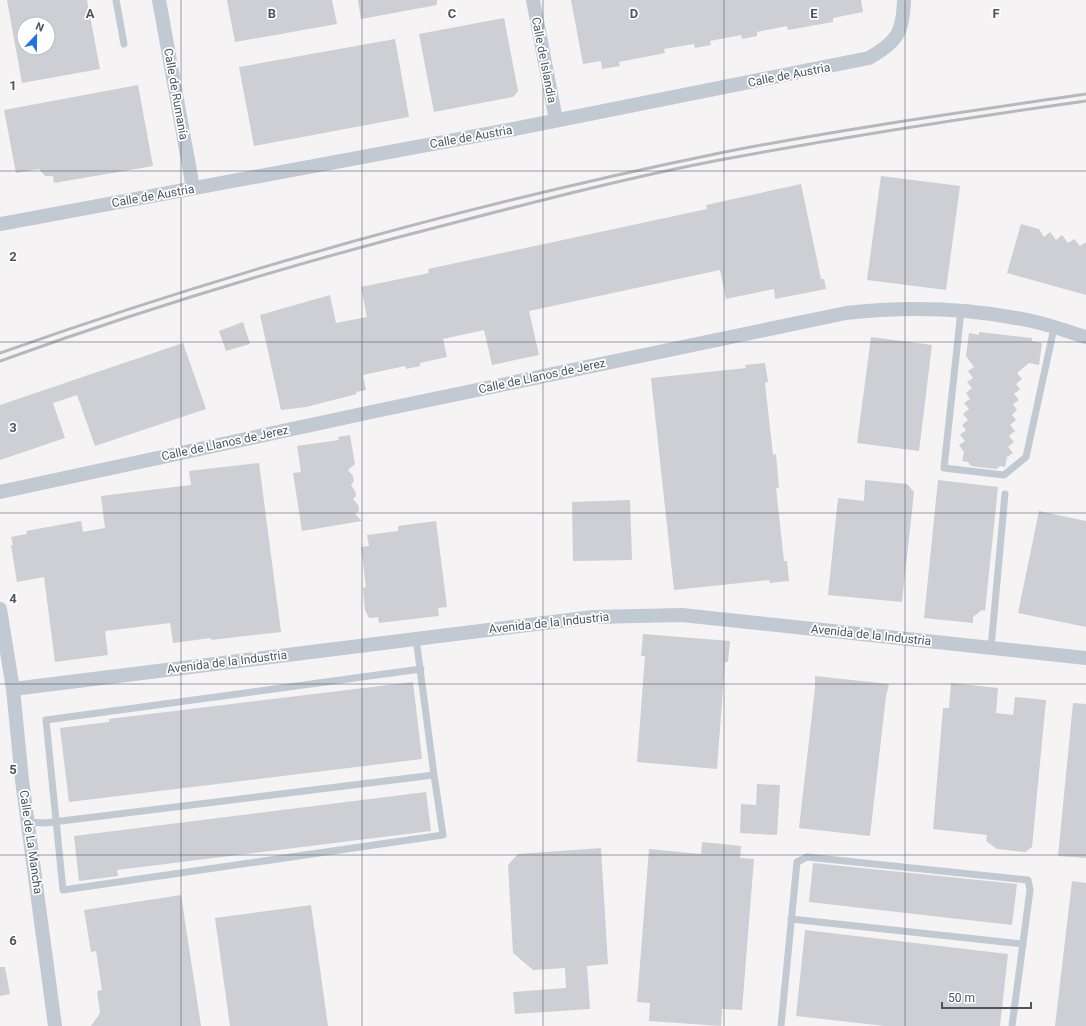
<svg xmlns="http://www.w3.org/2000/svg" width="1086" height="1026" font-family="Roboto,sans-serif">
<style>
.building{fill:#cdcfd5;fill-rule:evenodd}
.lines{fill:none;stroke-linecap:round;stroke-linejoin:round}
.lane{stroke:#c1cad2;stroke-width:7}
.street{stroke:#c1cad2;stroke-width:14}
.rail{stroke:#b5b8bd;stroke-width:3}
.grid{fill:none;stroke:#4a5661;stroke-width:1;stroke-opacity:0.55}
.labels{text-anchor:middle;stroke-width:3.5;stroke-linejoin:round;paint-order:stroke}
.street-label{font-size:12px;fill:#4a5661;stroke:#fff}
.grid-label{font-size:13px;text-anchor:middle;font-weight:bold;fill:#4a5661;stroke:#fff;stroke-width:3.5;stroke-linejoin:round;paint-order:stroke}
</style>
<rect width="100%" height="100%" fill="#f5f3f3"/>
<path class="building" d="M7,0H87L100,69L22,83ZM24,24H48V48H24Z
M227,0H332L337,24L235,42Z
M358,0H437V5L361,19Z
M571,0H861L863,12L833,18V22L788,30L787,26L757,32V36L742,39L741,35L710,41L711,45L695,48L694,44L664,49L665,53L619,62L620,66L602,69L601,61L583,64Z
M504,18L518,91L513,97L434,112L419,34Z
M395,39L409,117L254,146L239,67Z
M138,85L153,166L54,183L53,176H45L39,169L16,173L4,110Z
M881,176L960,186L946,290L867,280Z
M801,184L821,279H824L826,289L775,299L774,289L726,299L720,270L529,311L539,355L492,365L484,330L443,339L447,357L420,363V366L406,369L405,366L363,375L366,390L356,392L357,394L306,407L281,410L260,315L330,295L336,323L367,317L361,287L429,273L428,269L707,209L706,205Z
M1021,224L1039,229L1044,237L1050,232L1056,240L1062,235L1068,243L1074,239L1080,246L1086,242V295L1007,273Z
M243,322L250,344L226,351L219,331Z
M979,332L1032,338V341L1042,343L1039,365L1029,363L1017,373L1022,379L1016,384L1020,389L1014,394L1019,400L1013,404L1017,410L1012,415L1016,420L1010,425L1015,431L1009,436L1014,442L1008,447L1013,453L1007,457L1005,467L1000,466L996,469L971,466L968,462L962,461L964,452L959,445L965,441L960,435L966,430L962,425L968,420L963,414L969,409L964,403L970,399L966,393L972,388L967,382L973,378L968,371L974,367L966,356L969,333L979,335Z
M871,337L932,345L919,451L857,443Z
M183,343L206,409L95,446L77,395L53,403L65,438L0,460V405Z
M765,363L768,382L765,383L773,455L776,454L779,488H776L784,561H787L789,581L770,583L769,580L674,590L651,378L746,368L745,365Z
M350,435L355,464L348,470L353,476L354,481L351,485L355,491L356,496L353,499L358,505L359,511L355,514L362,521L302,531L293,473L301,472L297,446L339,440L338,437Z
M259,463L281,632L211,640V638L173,643L170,623L105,631L108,655L55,662L44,577L17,582L11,545H13L11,537L27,534L26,531L81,521L83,532L105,528L101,496L191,485L189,471Z
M865,480L907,484L914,492L902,602L828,595L838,498L864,501Z
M938,480L998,487L985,611L982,610L973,617V623L924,618Z
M630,500L632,560L573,561L572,502Z
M1039,511L1086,521V627L1018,613Z
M436,521L447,607L438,608L439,616L379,623L378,617L369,618L365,610L363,588L366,587L361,547L369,546L367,535L398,531V526Z
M643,634L730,641L728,662H725L717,769L637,762L645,656H641Z
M815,676L889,684L886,696L870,836L799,828L815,688Z
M413,682L422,759L69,802L60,728L109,722V719Z
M951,683L998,688L996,713L1013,715L1015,697L1046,700L1032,847L1025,852L997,849L986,841L987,835L933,829L943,708H949Z
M1073,703L1086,704V858L1058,856Z
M757,784L780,785L777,835L740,833L741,804L756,805Z
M426,792L431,831L117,870L118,876L79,881L74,836Z
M702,842L741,846L740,858L754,859L742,1010L722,1009L721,1026L649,1021L650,1003L637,1002L649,849L701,854Z
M601,848L608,964L587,966L590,1009L515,1014L513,992L566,988L565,968L533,970L513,953L508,865L518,854Z
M813,863L1017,884L1012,925L809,902Z
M1072,881L1086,883V1026H1055Z
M181,895L201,1026H91L100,1013L97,991L102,990L96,951L91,952L84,910Z
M311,905L328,1026H230L215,918Z
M805,930L1008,954L1000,1026H885L796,1016Z
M0,967H5L10,994L0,996Z"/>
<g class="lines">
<path class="lane" d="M116,0L124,44
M961,311L944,468L1004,475L1026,457L1054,328
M991,648L1005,494
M421,669L46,720L63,890L443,835L434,775
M28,822L45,823L434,775L416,638
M791,919L1023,944
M781,1026L797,862L807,857L1028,880L1030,890L1012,1026"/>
<path class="street" d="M159,0L193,188
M533,0L556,120
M0,224L514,129L869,58C897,42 903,33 904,0
M0,492L376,411L846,313C910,306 973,308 1036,322C1053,326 1069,332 1086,337
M0,609L13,689L22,780L55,1026
M13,689L593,617L682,615L1086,658"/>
<path class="rail" d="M0,353C234,270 476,203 720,153C841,129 964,112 1086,94
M0,361C150,307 303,261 457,222C546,199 635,176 725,159C845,137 965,118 1086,101"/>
</g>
<path class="grid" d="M181,0V1026M362,0V1026M543,0V1026M724,0V1026M905,0V1026M0,171H1086M0,342H1086M0,513H1086M0,684H1086M0,855H1086"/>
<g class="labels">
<g class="street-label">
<text transform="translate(544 60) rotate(79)" y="4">Calle de Islandia</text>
<text transform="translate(789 75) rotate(-11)" y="4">Calle de Austria</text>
<text transform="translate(176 94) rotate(80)" y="4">Calle de Rumanía</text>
<text transform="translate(471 137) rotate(-10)" y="4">Calle de Austria</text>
<text transform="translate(153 196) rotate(-10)" y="4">Calle de Austria</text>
<text transform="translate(542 376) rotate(-12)" y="4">Calle de Llanos de Jerez</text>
<text transform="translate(225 443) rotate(-12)" y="4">Calle de Llanos de Jerez</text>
<text transform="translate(549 623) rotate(-6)" y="4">Avenida de la Industria</text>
<text transform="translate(871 635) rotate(6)" y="4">Avenida de la Industria</text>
<text transform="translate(227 662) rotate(-7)" y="4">Avenida de la Industria</text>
<text transform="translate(31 842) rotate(82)" y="4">Calle de La Mancha</text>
</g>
</g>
<g class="grid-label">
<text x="90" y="18">A</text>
<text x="272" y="18">B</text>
<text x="452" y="18">C</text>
<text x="634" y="18">D</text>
<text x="814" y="18">E</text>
<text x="996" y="18">F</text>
<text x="13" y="90">1</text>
<text x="13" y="261">2</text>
<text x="13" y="432">3</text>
<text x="13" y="603">4</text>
<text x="13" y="774">5</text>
<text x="13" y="945">6</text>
</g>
<g transform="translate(36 36) rotate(22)"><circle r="19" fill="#ffffff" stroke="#b7bbc0"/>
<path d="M0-3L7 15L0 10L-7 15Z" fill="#1a73e8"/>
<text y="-6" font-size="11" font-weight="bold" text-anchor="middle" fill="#4a5661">N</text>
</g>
<path d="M942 1002v6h89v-6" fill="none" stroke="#4a5661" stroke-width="2"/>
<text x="948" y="1002" font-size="12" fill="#4a5661" stroke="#ffffff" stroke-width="3" paint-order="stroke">50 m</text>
</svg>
